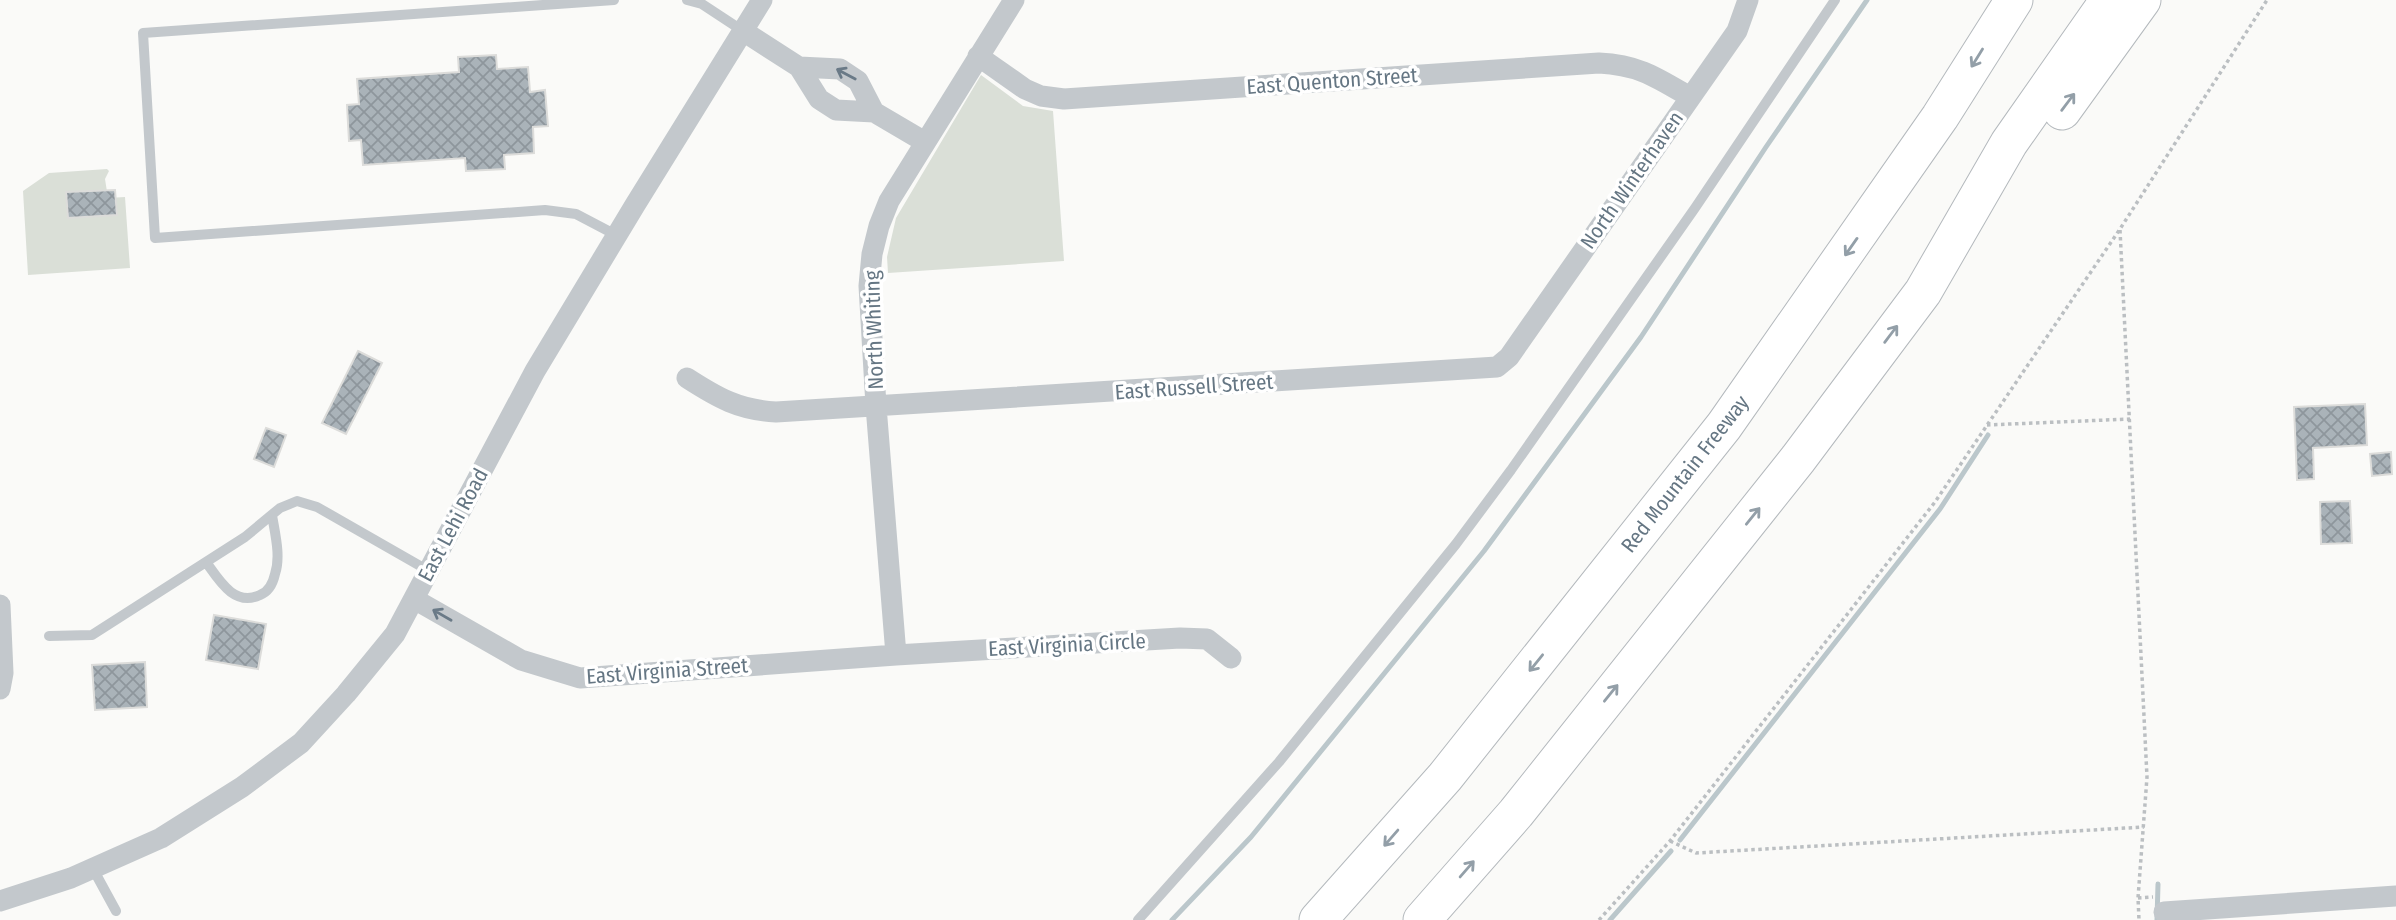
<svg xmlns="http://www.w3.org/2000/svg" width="2396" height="920" font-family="'Fira Sans Condensed',sans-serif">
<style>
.green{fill:#dadfd7}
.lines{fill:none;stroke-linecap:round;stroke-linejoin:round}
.stream{stroke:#bbc7cb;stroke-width:5}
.building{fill:url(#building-cross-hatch);stroke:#dcdcda;stroke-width:2}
.motorway-casing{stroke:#b4b9bd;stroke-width:39}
.path{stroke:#bbbfc2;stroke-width:3.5;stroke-dasharray:3.5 3.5;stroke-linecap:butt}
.service{stroke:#c3c8cc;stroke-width:10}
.minor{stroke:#c3c8cc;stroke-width:21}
.motorway{stroke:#fff;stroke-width:37}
.oneway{stroke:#939fa8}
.oneway2{stroke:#6a7a87}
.labels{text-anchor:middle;stroke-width:7;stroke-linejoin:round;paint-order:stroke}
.street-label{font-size:21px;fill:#657683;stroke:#fff}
</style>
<defs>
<pattern id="building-cross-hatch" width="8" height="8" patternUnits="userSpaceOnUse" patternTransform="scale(1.75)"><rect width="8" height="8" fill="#aab3b9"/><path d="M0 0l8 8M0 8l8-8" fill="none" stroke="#8e969c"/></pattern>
</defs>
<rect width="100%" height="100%" fill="#fafaf8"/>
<path class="green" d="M981,75L1023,106L1053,111L1064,261L888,273L887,257L896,218Z
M107,169L109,171L105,179L108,198L125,197L130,268L28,275L23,191L49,173Z"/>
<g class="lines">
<path class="stream" d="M1680,840L1940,509L1988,435
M1172,920L1251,837L1484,551L1641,337L1766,147L1867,0
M1610,920L1671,851
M2157,920L2158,884"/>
</g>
<path class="building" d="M496,55L497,69L528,67L530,92L545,90L548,126L533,127L534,153L504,155L505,169L466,171L465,158L363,165L361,140L349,141L347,105L359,104L357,79L459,72L458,57Z
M115,190L117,215L68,218L66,192Z
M358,351L382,363L346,434L322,423Z
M2365,404L2367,445L2313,448L2314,479L2297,480L2294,407Z
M266,428L286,435L274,467L254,459Z
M2391,452L2392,474L2372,476L2370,454Z
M2350,501L2352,543L2321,544L2320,502Z
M214,615L266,624L258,669L206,660Z
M145,662L147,707L95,710L92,665Z"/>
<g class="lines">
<g class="motorway-casing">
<path id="motorway" d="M2062,111L2142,0
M1318,920L1445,777L1724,426L1940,117L2014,0
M1422,920L1516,813L1798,459L1923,292L2009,143L2109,0"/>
</g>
<path class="path" d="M2120,230L2147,777L2138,898L2139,920
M1987,425L2130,419
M1670,841L1696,853L2144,827
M2138,898L2153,897
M1599,920L1670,841L1935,502L2120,229L2267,0"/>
<path class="service" d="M614,0L143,33L155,238L545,210L576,214L616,235
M687,0L702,4L743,31
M206,562C219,580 234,607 260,595C268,592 273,583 275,574C281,556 275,534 272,515
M49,636L92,635L245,537L280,508L297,501L317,507L429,571
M92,867L116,911
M1138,920L1279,762L1456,544L1511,470L1695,208L1835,0"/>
<path class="minor" d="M743,31L799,67L819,99L836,110L874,112L925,142
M978,56L1025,89L1041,96L1064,99L1599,63C1639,65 1656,77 1690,97
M799,67L840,69L858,81L874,112
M687,378C718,398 739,410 776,412L1497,367L1509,357L1737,31L1748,0
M414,599L521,660L580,678L896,655L1180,638L1207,639L1231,658
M0,605L3,673L0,689
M896,655L876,406L869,286L872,254L879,226L889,201L1014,0
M0,901L71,878L161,838L242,787L301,743L346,694L395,634L535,371L635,205L762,0
M2164,912L2396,896"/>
<use href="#motorway" class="motorway"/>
</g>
<defs><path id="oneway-shaft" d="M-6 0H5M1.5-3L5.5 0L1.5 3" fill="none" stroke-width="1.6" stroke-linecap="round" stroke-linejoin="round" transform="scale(1.75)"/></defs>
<g class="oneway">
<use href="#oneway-shaft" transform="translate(1977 58) rotate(122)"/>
<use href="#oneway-shaft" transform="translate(2068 102) rotate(-53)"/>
<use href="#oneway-shaft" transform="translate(1851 247) rotate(125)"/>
<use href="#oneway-shaft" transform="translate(1891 334) rotate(-53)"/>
<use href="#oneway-shaft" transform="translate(1753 516) rotate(-51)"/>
<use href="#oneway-shaft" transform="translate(1536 663) rotate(129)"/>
<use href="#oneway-shaft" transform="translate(1611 693) rotate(-51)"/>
<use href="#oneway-shaft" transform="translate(1391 838) rotate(131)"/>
<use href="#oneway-shaft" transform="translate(1467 869) rotate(-49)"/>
</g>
<g class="oneway2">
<use href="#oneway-shaft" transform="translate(846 74) rotate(-152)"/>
<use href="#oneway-shaft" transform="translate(442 615) rotate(-150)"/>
</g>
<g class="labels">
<g class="street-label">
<text transform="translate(1332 81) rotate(-4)" y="7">East Quenton Street</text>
<text transform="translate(1632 180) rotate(-55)" y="7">North Winterhaven</text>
<text transform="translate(874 330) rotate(-92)" y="7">North Whiting</text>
<text transform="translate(1194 387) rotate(-4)" y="7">East Russell Street</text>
<text transform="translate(1685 474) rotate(-52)" y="7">Red Mountain Freeway</text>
<text transform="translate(453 525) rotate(-62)" y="7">East Lehi Road</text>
<text transform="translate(1067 645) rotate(-3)" y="7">East Virginia Circle</text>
<text transform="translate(667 671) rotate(-4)" y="7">East Virginia Street</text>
</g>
</g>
</svg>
